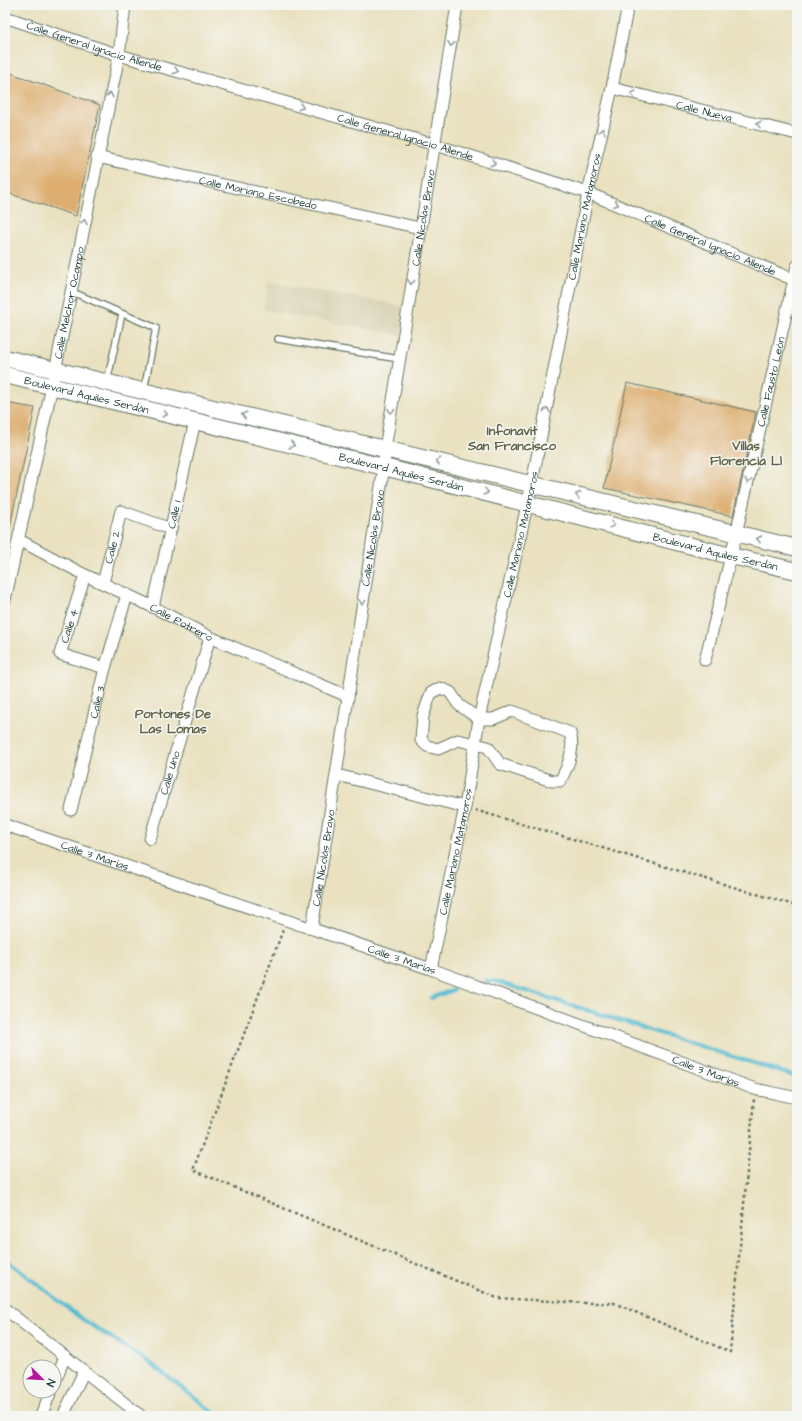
<svg xmlns="http://www.w3.org/2000/svg" width="802" height="1421" font-family="'Architects Daughter',sans-serif">
<style>
.built{fill:#d8d2b2}
.lines{fill:none;stroke-linecap:round;stroke-linejoin:round}
.stream{stroke:#54bbd1;stroke-width:4}
.building{fill:#ddae70}
.lane-casing{stroke:#667665;stroke-width:8}
.street-casing{stroke:#667665;stroke-width:13}
.secondary-casing{stroke:#667665;stroke-width:18}
.path{stroke:#667665;stroke-width:2.5;stroke-dasharray:3 3;stroke-linecap:butt}
.lane{stroke:#fff;stroke-width:5.5}
.street{stroke:#fff;stroke-width:11}
.secondary{stroke:#fff;stroke-width:16}
.oneway{stroke:#8f9e9a}
.labels{text-anchor:middle;stroke-width:3;stroke-linejoin:round;paint-order:stroke}
.street-label{font-size:11px;fill:#1f3d34;stroke:#f6f6f2}
.quarter-label{font-size:13px;font-weight:bold;fill:#626549;stroke:#f6f6f2}
</style>
<rect width="100%" height="100%" fill="#f6f6f2"/>
<filter id="ink" filterUnits="userSpaceOnUse"><feTurbulence type="fractalNoise" baseFrequency=".025" numOctaves="2"/><feDisplacementMap in="SourceGraphic" scale="8" xChannelSelector="R" yChannelSelector="G"/><feConvolveMatrix kernelMatrix="1 2 1 2 8 2 1 2 1" color-interpolation-filters="sRGB"/></filter>
<filter id="wash" filterUnits="userSpaceOnUse"><feTurbulence type="fractalNoise" baseFrequency=".012" numOctaves="4" result="noise"/><feDisplacementMap in="SourceGraphic" scale="16" xChannelSelector="R" yChannelSelector="G"/><feGaussianBlur stdDeviation="0.9" result="paint"/><feColorMatrix in="noise" values="0 0 0 0 0 0 0 0 0 0 0 0 0 0 0 0 0 1.4 0 .05"/><feComposite in="paint" operator="in"/></filter>
<g filter="url(#wash)">
<rect width="100%" height="100%" fill="#e9e1bf"/>
<path class="built" d="M269,282L406,306L401,335L263,310Z"/>
<g class="lines">
<path class="stream" d="M485,981H495L797,1077
M431,998L453,990
M5,1259L82,1319L149,1362L218,1416"/>
</g>
<g id="blocks">
<path class="building" d="M5,71L100,105L76,216L5,192Z
M627,383L756,412L733,516L604,488Z
M5,403L35,408L10,526H5Z"/>
</g>
</g>
<g filter="url(#ink)">
<use href="#blocks" fill-opacity="0" stroke="#667665" stroke-width="1"/>
<g class="lines">
<g class="lane-casing">
<path id="lane" d="M70,291L156,328L144,390
M278,339L399,359
M107,382L122,314"/>
</g>
<g class="street-casing">
<g id="street">
<path id="s1" d="M5,17L119,55L436,145L588,193L797,281"/>
<path id="s2" d="M612,88L797,134"/>
<path id="s3" d="M97,157L420,228"/>
<path id="s4" d="M19,540L85,575L153,607L210,637L347,696"/>
<path d="M85,575L60,654L105,668"/>
<path id="s5" d="M103,583L121,511L171,529"/>
<path id="s6" d="M5,600L52,386L119,55L125,5"/>
<path id="s7" d="M153,607L195,421"/>
<path id="s8" d="M705,660L731,556L797,266"/>
<path d="M440,688L450,692L459,705L479,719H493L512,711L570,733C575,748 568,767 560,781H552L500,764L488,747L458,740L438,749L427,746L421,740L423,716L431,693Z"/>
<path d="M337,775L465,807"/>
<path id="s9" d="M71,810L105,668L127,595"/>
<path id="s10" d="M5,825L431,969L755,1089L797,1098"/>
<path id="s11" d="M150,839L210,637"/>
<path id="s12" d="M312,928C337,775 359,621 384,467L385,449C409,301 434,153 457,5"/>
<path id="s13" d="M431,969L465,807L479,719L532,483L588,193L612,88L628,5"/>
<path d="M5,1309L141,1416"/>
<path d="M54,1384L65,1356"/>
<path d="M41,1416L51,1391"/>
<path d="M63,1416L84,1371"/>
</g>
</g>
<g class="secondary-casing">
<g id="secondary">
<path d="M5,358L797,548"/>
<path id="s14" d="M5,375L384,467L731,556L797,571"/>
</g>
</g>
<path class="path" d="M475,810L797,906
M283,930L193,1170L497,1298L585,1303H614L730,1352L754,1099"/>
<use href="#lane" class="lane"/>
<use href="#street" class="street"/>
<use href="#secondary" class="secondary"/>
</g>
<defs><path id="oneway-chevron" d="M-2-3.5L2.5 0L-2 3.5" fill="none" stroke-width="1.6" stroke-linecap="round" stroke-linejoin="round"/></defs>
<g class="oneway">
<use href="#oneway-chevron" transform="translate(451 44) rotate(99)"/>
<use href="#oneway-chevron" transform="translate(176 71) rotate(16)"/>
<use href="#oneway-chevron" transform="translate(633 94) rotate(-166)"/>
<use href="#oneway-chevron" transform="translate(110 95) rotate(-78)"/>
<use href="#oneway-chevron" transform="translate(301 107) rotate(16)"/>
<use href="#oneway-chevron" transform="translate(759 124) rotate(-166)"/>
<use href="#oneway-chevron" transform="translate(602 131) rotate(-77)"/>
<use href="#oneway-chevron" transform="translate(493 163) rotate(17)"/>
<use href="#oneway-chevron" transform="translate(616 204) rotate(23)"/>
<use href="#oneway-chevron" transform="translate(84 222) rotate(-79)"/>
<use href="#oneway-chevron" transform="translate(411 282) rotate(99)"/>
<use href="#oneway-chevron" transform="translate(547 410) rotate(-79)"/>
<use href="#oneway-chevron" transform="translate(391 411) rotate(99)"/>
<use href="#oneway-chevron" transform="translate(165 414) rotate(14)"/>
<use href="#oneway-chevron" transform="translate(244 415) rotate(-167)"/>
<use href="#oneway-chevron" transform="translate(292 445) rotate(14)"/>
<use href="#oneway-chevron" transform="translate(438 461) rotate(-167)"/>
<use href="#oneway-chevron" transform="translate(748 481) rotate(103)"/>
<use href="#oneway-chevron" transform="translate(486 492) rotate(14)"/>
<use href="#oneway-chevron" transform="translate(578 495) rotate(-166)"/>
<use href="#oneway-chevron" transform="translate(612 525) rotate(15)"/>
<use href="#oneway-chevron" transform="translate(759 539) rotate(-167)"/>
<use href="#oneway-chevron" transform="translate(362 602) rotate(99)"/>
</g>
</g>
<g class="labels">
<g class="street-label">
<text dy="4" stroke="none"><textPath href="#s1" startOffset="94">Calle General Ignacio Allende</textPath></text>
<text dy="4" stroke="none"><textPath href="#s2" startOffset="95">Calle Nueva</textPath></text>
<text dy="4" stroke="none"><textPath href="#s1" startOffset="418">Calle General Ignacio Allende</textPath></text>
<text dy="4" stroke="none"><textPath href="#s3" startOffset="165">Calle Mariano Escobedo</textPath></text>
<text dy="4" stroke="none"><textPath href="#s13" startOffset="768">Calle Mariano Matamoros</textPath></text>
<text dy="4" stroke="none"><textPath href="#s12" startOffset="719">Calle Nicolás Bravo</textPath></text>
<text dy="4" stroke="none"><textPath href="#s1" startOffset="742">Calle General Ignacio Allende</textPath></text>
<text dy="4" stroke="none"><textPath href="#s6" startOffset="304">Calle Melchor Ocampo</textPath></text>
<text dy="4" stroke="none"><textPath href="#s8" startOffset="286">Calle Fausto León</textPath></text>
<text dy="4" stroke="none"><textPath href="#s14" startOffset="84">Boulevard Aquiles Serdán</textPath></text>
<text dy="4" stroke="none"><textPath href="#s14" startOffset="408">Boulevard Aquiles Serdán</textPath></text>
<text dy="4" stroke="none"><textPath href="#s7" startOffset="95">Calle 1</textPath></text>
<text dy="4" stroke="none"><textPath href="#s13" startOffset="444">Calle Mariano Matamoros</textPath></text>
<text dy="4" stroke="none"><textPath href="#s12" startOffset="395">Calle Nicolás Bravo</textPath></text>
<text dy="4" stroke="none"><textPath href="#s5" startOffset="37">Calle 2</textPath></text>
<text dy="4" stroke="none"><textPath href="#s14" startOffset="732">Boulevard Aquiles Serdán</textPath></text>
<text dy="4" stroke="none"><textPath href="#s4" startOffset="182">Calle Potrero</textPath></text>
<text transform="translate(69 626) rotate(-72)" y="4">Calle 4</text>
<text dy="4" stroke="none"><textPath href="#s9" startOffset="111">Calle 3</textPath></text>
<text dy="4" stroke="none"><textPath href="#s11" startOffset="69">Calle Uno</textPath></text>
<text dy="4" stroke="none"><textPath href="#s13" startOffset="120">Calle Mariano Matamoros</textPath></text>
<text dy="4" stroke="none"><textPath href="#s10" startOffset="95">Calle 3 Marías</textPath></text>
<text dy="4" stroke="none"><textPath href="#s12" startOffset="71">Calle Nicolás Bravo</textPath></text>
<text dy="4" stroke="none"><textPath href="#s10" startOffset="419">Calle 3 Marías</textPath></text>
<text dy="4" stroke="none"><textPath href="#s10" startOffset="743">Calle 3 Marías</textPath></text>
</g>
<g class="quarter-label">
<text x="512" y="435">Infonavit<tspan x="512" dy="15">San Francisco</tspan></text>
<text x="746" y="450">Villas<tspan x="746" dy="15">Florencia Ll</tspan></text>
<text x="173" y="718">Portones De<tspan x="173" dy="15">Las Lomas</tspan></text>
</g>
</g>
<rect width="802" height="1421" fill="none" stroke="#f6f6f2" stroke-width="20"/>
<g transform="translate(42 1379) rotate(114)"><circle r="19" fill="#f6f6f2" stroke="#a0aca6"/>
<path d="M0-3L7 15L0 10L-7 15Z" fill="#b5179e"/>
<text y="-6" font-size="11" font-weight="bold" text-anchor="middle" fill="#1f3d34">N</text>
</g>
</svg>
